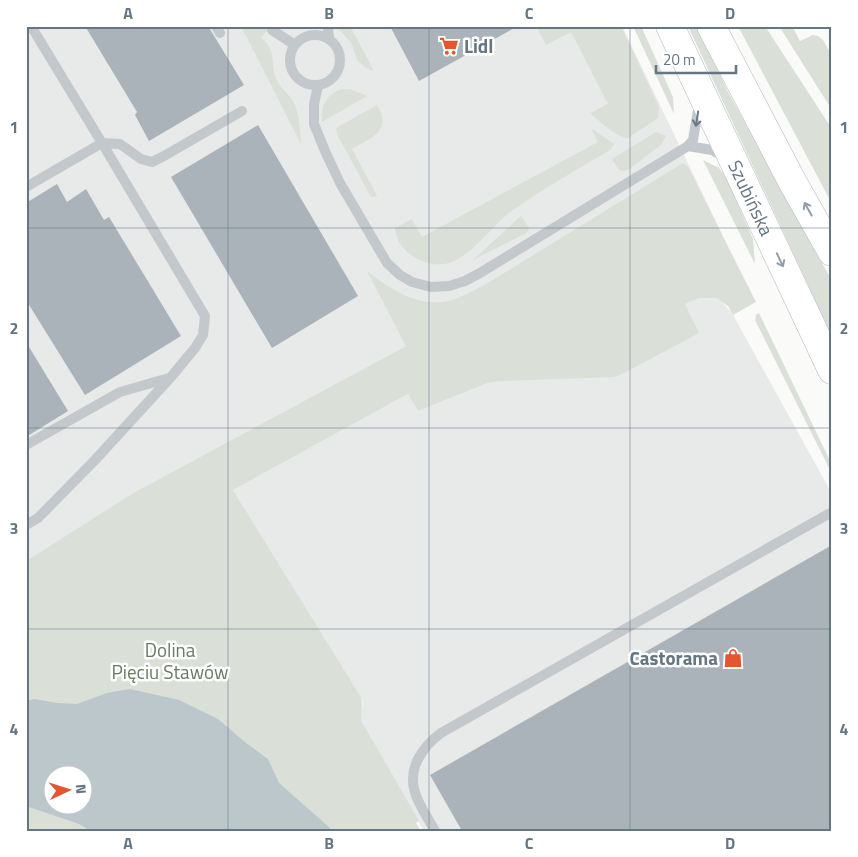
<svg xmlns="http://www.w3.org/2000/svg" width="858" height="857" font-family="'Titillium Web',sans-serif">
<style>
.built{fill:#e8e9e9}
.green{fill:#dadfd7;fill-rule:evenodd}
.water{fill:#bbc7cb;fill-rule:evenodd}
.building{fill:#aab3b9}
.lines{fill:none;stroke-linecap:round;stroke-linejoin:round}
.secondary-casing{stroke:#b3babf;stroke-width:29}
.lane{stroke:#c3c8cc;stroke-width:10}
.secondary{stroke:#fff;stroke-width:28}
.oneway{stroke:#6a7a87}
.oneway2{stroke:#939fa8}
.grid{fill:none;stroke:#657683;stroke-width:1;stroke-opacity:0.55}
.labels{text-anchor:middle;stroke-width:5;stroke-linejoin:round;paint-order:stroke}
.poi-label{font-size:19px;font-weight:bold;fill:#657683;stroke:#fff;text-anchor:start}
.street-label{font-size:19px;fill:#657683;stroke:#fff}
.park-label{font-size:19px;fill:#687a64;stroke:#fff}
.neatline{fill:none;stroke:#657683;stroke-width:2}
.grid-label{font-size:16px;text-anchor:middle;font-weight:bold;fill:#657683}
</style>
<rect width="100%" height="100%" fill="#fafaf8"/>
<path class="built" d="M26,26H622L722,234L406,346L133,493L26,561Z
M709,297L716,298L721,301L732,313L832,494V831H424L361,720V712L363,704L361,697L233,490L408,394L418,411L700,298Z"/>
<path class="green" d="M241,26H271L261,38C278,50 269,64 277,80C280,87 286,92 291,98C300,111 300,129 301,144Z
M336,26H350L374,71L366,68L358,61L351,43Z
M540,26H621L659,107L658,118L628,138C615,137 600,121 590,113L608,104L571,32L546,45L537,28Z
M633,26H641L673,97L674,114Z
M688,26H697L727,90L832,281V337Z
M738,26H765L832,129V204Z
M779,26H792L800,41L813,35L818,36L823,40L832,56V110Z
M341,89H350L367,96L322,122C321,106 325,96 341,89Z
M377,105C393,132 371,137 352,149L377,196L371,197L338,136L336,128Z
M591,128L614,144L610,150C578,169 544,188 513,210C492,225 476,251 452,262C429,271 396,253 395,228L412,219L422,237L598,142Z
M656,132L666,136L661,145L629,169L624,171L619,170L612,159Z
M703,160L719,168L726,177L753,239L755,264Z
M683,163L688,167L756,302L733,315L728,306L716,298H700L685,304L699,333L622,374L613,377L498,381L488,383L418,411L408,394L233,490L361,697C363,705 361,712 361,720L419,821L416,823L421,831H26V561L133,493L406,346L367,271C389,288 413,305 443,302C464,300 507,271 527,259C579,227 631,195 683,163ZM52,774H82V804H52Z
M521,216L529,228L528,232L473,260Z
M759,313L831,463V472L755,320L756,315Z"/>
<path class="water" d="M130,689L179,700L218,719L246,743L268,759L279,783L330,828V831H91L79,824L26,806V701L34,699L57,703L77,704L107,693ZM52,774H82V804H52Z"/>
<path class="building" d="M85,26H208L244,85L149,141L135,115L137,112Z
M390,26H518L419,81Z
M258,125L358,296L272,348L171,177Z
M57,184L67,202L86,189L104,220L109,217L181,336L85,395L26,300V203Z
M26,342L68,411L26,437Z
M832,545V831H462L430,775Z"/>
<g class="lines">
<g class="secondary-casing">
<g id="secondary">
<path id="s1" d="M670,26L832,370"/>
<path d="M711,26L793,183L832,252"/>
</g>
</g>
<path class="lane" d="M216,26L220,33
M328,26L329,39
M272,30L295,45
M290 60a25 25 0 1 1 50 0a25 25 0 1 1-50 0Z
M318,86L314,104V124L325,151L340,183L387,263L400,275L412,282L431,287L449,286L465,281L480,273L688,146L693,140L699,104
M688,146L712,150L725,157
M26,187L102,143L120,144L141,159L152,162L164,156L242,111
M26,445L120,392L169,378
M26,525L38,518L95,460L171,377L195,348L203,335L205,316L102,143L31,26
M435,831C422,807 404,787 418,759C424,748 430,741 441,733L832,512"/>
<use href="#secondary" class="secondary"/>
</g>
<defs><path id="oneway-shaft" d="M-6 0H5M1.5-3L5.5 0L1.5 3" fill="none" stroke-width="1.6" stroke-linecap="round" stroke-linejoin="round" transform="scale(1.25)"/></defs>
<use class="oneway" href="#oneway-shaft" transform="translate(697 119) rotate(99)"/>
<g class="oneway2">
<use href="#oneway-shaft" transform="translate(808 209) rotate(-119)"/>
<use href="#oneway-shaft" transform="translate(780 260) rotate(65)"/>
</g>
<path class="grid" d="M228,26V831M429,26V831M630,26V831M26,228H832M26,428H832M26,629H832"/>
<defs>
<g id="supermarket-bare" transform="scale(1.5)"><path d="M-6-5.5h2.5l.6 2H6L4.5 2H-2.5L-4.4-4H-6ZM-1.5 3.2a1.3 1.3 0 1 0 .1 0ZM3 3.2a1.3 1.3 0 1 0 .1 0Z" fill="#e4572e" stroke="#fff" stroke-width="2.5" paint-order="stroke"/></g>
<g id="shop-bare" transform="scale(1.5)"><path d="M-5-2.5h2.3a2.7 3.5 0 0 1 5.4 0H5L5.5 6h-11ZM-1.5-2.5h3a1.5 2.3 0 0 0-3 0Z" fill="#e4572e" stroke="#fff" stroke-width="2.5" paint-order="stroke"/></g>
</defs>
<g fill-rule="evenodd">
<use href="#supermarket-bare" x="449" y="46"/>
<use href="#shop-bare" x="733" y="658"/>
</g>
<g class="labels">
<g class="poi-label">
<text x="464" y="53">Lidl</text>
<text x="718" y="665" text-anchor="end">Castorama</text>
</g>
<g class="street-label">
<text dy="7" stroke="none"><textPath href="#s1" startOffset="190">Szubińska</textPath></text>
</g>
<g class="park-label">
<text x="170" y="657">Dolina<tspan x="170" dy="22">Pięciu Stawów</tspan></text>
</g>
</g>
<rect width="858" height="857" fill="none" stroke="#ffffff" stroke-width="55"/>
<g transform="translate(68 790) rotate(86)"><circle r="24" fill="#ffffff" stroke="#c1c8cd"/>
<path d="M0-4L9 19L0 12L-9 19Z" fill="#e4572e"/>
<text y="-8" font-size="14" font-weight="bold" text-anchor="middle" fill="#657683">N</text>
</g>
<path d="M656 65v8h80v-8" fill="none" stroke="#657683" stroke-width="2.5"/>
<text x="663" y="65" font-size="15" fill="#657683" stroke="#ffffff" stroke-width="4" paint-order="stroke">20 m</text>
<rect x="28" y="28" width="802" height="802" class="neatline"/>
<g class="grid-label">
<text x="128" y="19">A</text>
<text x="329" y="19">B</text>
<text x="529" y="19">C</text>
<text x="730" y="19">D</text>
<text x="14" y="133">1</text>
<text x="844" y="133">1</text>
<text x="14" y="334">2</text>
<text x="844" y="334">2</text>
<text x="14" y="534">3</text>
<text x="844" y="534">3</text>
<text x="14" y="735">4</text>
<text x="844" y="735">4</text>
<text x="128" y="849">A</text>
<text x="329" y="849">B</text>
<text x="529" y="849">C</text>
<text x="730" y="849">D</text>
</g>
</svg>
